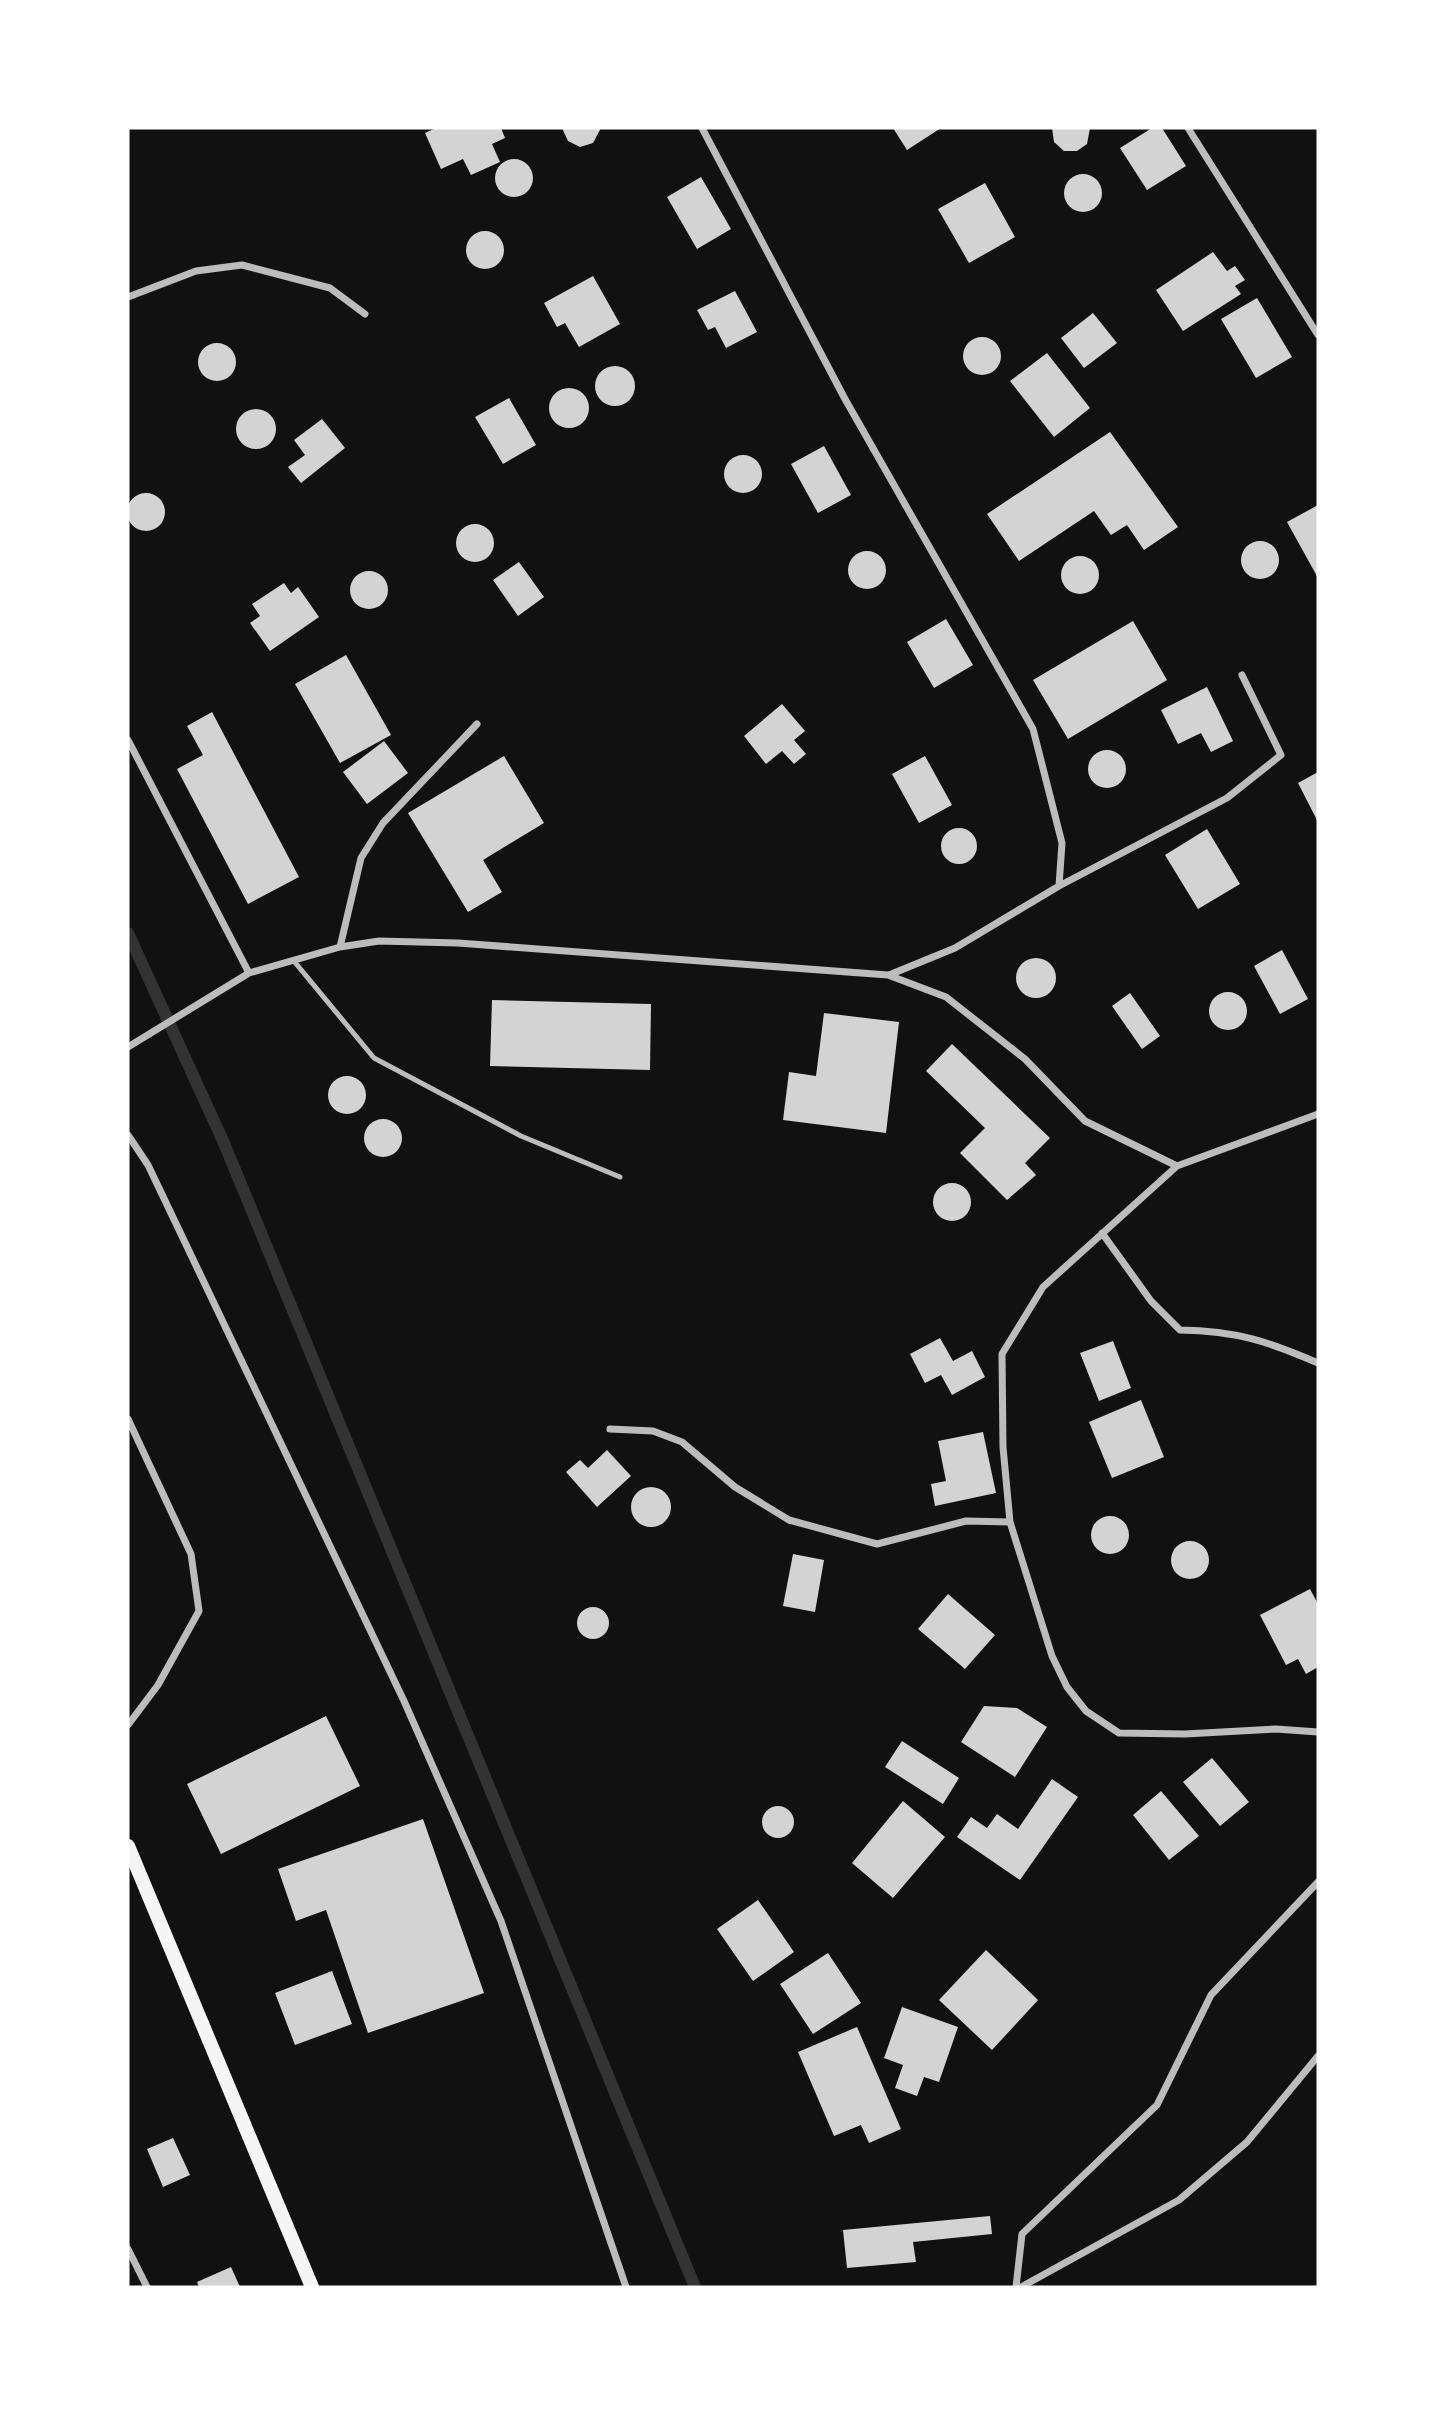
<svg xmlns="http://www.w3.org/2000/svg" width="1446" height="2415" font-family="'Golos Text',sans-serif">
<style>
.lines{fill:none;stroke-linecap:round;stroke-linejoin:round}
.stream{stroke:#333;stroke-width:12}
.building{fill:#d3d3d3}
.service{stroke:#bcbcbc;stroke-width:5}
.minor{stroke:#bcbcbc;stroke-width:7}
.secondary{stroke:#f5f5f5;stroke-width:14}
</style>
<rect width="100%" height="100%" fill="#111"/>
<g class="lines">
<path class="stream" d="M128,933L224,1143L695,2287"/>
</g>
<path class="building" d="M436,128H501L505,138L492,144L500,162L471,175L463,159L441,169L425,133Z
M562,128H601L593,143L580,147L568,141Z
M893,128H941L907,150Z
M1090,128L1087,144L1077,151H1064L1054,142L1052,128Z
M1152,128H1162L1186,166L1147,190L1120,148Z
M495 178a19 19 0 1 1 38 0a19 19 0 1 1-38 0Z
M1064 193a19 19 0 1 1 38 0a19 19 0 1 1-38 0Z
M701,177L731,229L697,249L667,197Z
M985,183L1015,237L969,263L938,209Z
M466 250a19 19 0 1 1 38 0a19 19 0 1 1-38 0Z
M1213,252L1227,271L1235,266L1245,280L1235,286L1241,294L1183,331L1156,290Z
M593,276L620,324L579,347L565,323L557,327L544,303Z
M735,291L757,332L726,348L715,327L708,330L697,310Z
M1257,298L1292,357L1256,378L1221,319Z
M1093,313L1117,343L1084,368L1061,338Z
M963 356a19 19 0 1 1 38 0a19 19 0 1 1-38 0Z
M198 362a19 19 0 1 1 38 0a19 19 0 1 1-38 0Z
M1047,353L1090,408L1054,437L1010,381Z
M595 386a20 20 0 1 1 40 0a20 20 0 1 1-40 0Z
M549 408a20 20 0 1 1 40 0a20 20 0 1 1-40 0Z
M509,398L536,445L503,464L475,417Z
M236 429a20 20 0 1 1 40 0a20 20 0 1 1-40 0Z
M322,419L345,448L301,483L288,467L305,455L294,440Z
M1110,432L1178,527L1144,550L1127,525L1111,535L1094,511L1019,561L987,514Z
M824,446L851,495L818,513L791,464Z
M724 474a19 19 0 1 1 38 0a19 19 0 1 1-38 0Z
M127 512a19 19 0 1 1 38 0a19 19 0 1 1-38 0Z
M1318,505V578L1287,522Z
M456 543a19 19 0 1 1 38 0a19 19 0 1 1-38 0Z
M1241 560a19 19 0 1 1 38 0a19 19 0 1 1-38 0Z
M848 570a19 19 0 1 1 38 0a19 19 0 1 1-38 0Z
M1061 575a19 19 0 1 1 38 0a19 19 0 1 1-38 0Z
M519,562L544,597L518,616L493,580Z
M350 590a19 19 0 1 1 38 0a19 19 0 1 1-38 0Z
M284,583L291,593L298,587L319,617L270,651L250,623L260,616L252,604Z
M946,619L973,665L934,688L907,642Z
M1133,621L1167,680L1068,739L1033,680Z
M346,655L391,735L340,763L295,684Z
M1207,687L1233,741L1211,752L1201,733L1178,744L1161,710Z
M782,704L805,731L794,740L806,754L794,764L782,751L766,764L744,736Z
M212,712L299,877L248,904L177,769L203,755L187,726Z
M384,741L408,773L367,804L343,772Z
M1088 769a19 19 0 1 1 38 0a19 19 0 1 1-38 0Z
M504,756L544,823L483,860L502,892L468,912L408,813Z
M925,756L952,805L919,823L892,774Z
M1318,772V822L1298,783Z
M941 846a18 18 0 1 1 36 0a18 18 0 1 1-36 0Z
M1207,829L1240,884L1198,909L1165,855Z
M1282,950L1308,999L1280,1014L1254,966Z
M1016 978a20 20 0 1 1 40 0a20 20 0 1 1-40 0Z
M1209 1011a19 19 0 1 1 38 0a19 19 0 1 1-38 0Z
M1130,993L1160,1036L1142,1049L1112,1006Z
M492,1000L651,1004L650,1070L490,1066Z
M824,1013L899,1022L886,1133L783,1120L789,1072L816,1076Z
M952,1044L1050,1138L1025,1163L1036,1175L1007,1200L960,1153L985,1128L926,1071Z
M328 1095a19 19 0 1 1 38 0a19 19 0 1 1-38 0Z
M364 1138a19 19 0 1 1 38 0a19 19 0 1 1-38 0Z
M933 1202a19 19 0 1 1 38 0a19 19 0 1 1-38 0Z
M940,1338L953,1361L972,1351L985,1377L952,1395L941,1375L925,1383L910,1354Z
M1113,1341L1131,1388L1099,1401L1080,1353Z
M1141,1400L1164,1457L1112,1478L1089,1422Z
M983,1432L996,1493L935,1506L931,1484L946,1481L938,1441Z
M607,1450L631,1476L597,1507L566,1472L580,1460L588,1468Z
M631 1507a20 20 0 1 1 40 0a20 20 0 1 1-40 0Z
M1091 1535a19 19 0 1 1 38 0a19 19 0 1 1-38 0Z
M1171 1560a19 19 0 1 1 38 0a19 19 0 1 1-38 0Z
M793,1554L824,1560L815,1612L783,1606Z
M1310,1589L1318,1604V1667L1306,1674L1298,1659L1286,1665L1260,1615Z
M948,1594L995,1635L965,1669L918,1629Z
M577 1623a16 16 0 1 1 32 0a16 16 0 1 1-32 0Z
M984,1706L1017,1708L1047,1727L1015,1777L961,1742Z
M326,1716L360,1786L221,1854L187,1784Z
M902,1741L959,1778L943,1804L885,1767Z
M1212,1758L1249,1802L1220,1826L1183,1782Z
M1052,1779L1078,1797L1020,1880L957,1837L971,1817L987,1828L997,1814L1018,1829Z
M1161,1791L1199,1836L1169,1860L1133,1815Z
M903,1801L945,1837L893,1898L852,1863Z
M762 1822a16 16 0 1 1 32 0a16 16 0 1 1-32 0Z
M423,1819L484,1993L368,2033L326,1910L296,1921L278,1869Z
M758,1900L794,1952L753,1981L717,1929Z
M986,1950L1038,2000L992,2050L939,2000Z
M828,1953L861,2003L813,2034L780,1984Z
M332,1971L352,2024L295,2045L275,1993Z
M902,2007L958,2027L939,2082L924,2077L917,2096L895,2088L903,2065L884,2058Z
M857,2027L901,2129L869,2143L861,2125L834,2136L798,2052Z
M173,2138L190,2175L163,2187L147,2149Z
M990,2216L992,2234L913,2242L916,2262L847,2268L843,2230Z
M231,2267L240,2287H199L197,2282Z"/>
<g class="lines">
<path class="service" d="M293,960L374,1058L521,1136L620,1177"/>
<path class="minor" d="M702,128L845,399L1033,729L1062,843L1059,886L955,948L889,975
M1188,128L1318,335
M128,297L196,271L242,265L330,288L365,314
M128,740L249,973
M1059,886L1227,798L1281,755L1242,675
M340,947L361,858L383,823L477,724
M128,1047L249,973L340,947L379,941L458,943L888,975L946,997L1025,1059L1085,1121L1177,1166
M1318,1114L1177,1166L1043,1287L1002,1354L1003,1447L1010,1522L1052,1656L1067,1687L1086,1711L1119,1733L1185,1734L1276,1729L1318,1732
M128,1135L148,1165L404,1701L501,1921L626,2287
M1102,1233L1151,1301L1180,1330C1237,1331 1267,1341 1318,1363
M128,1419L191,1554L199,1611L158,1685L128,1725
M610,1429L653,1431L682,1442L735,1487L789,1520L877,1544L966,1521L1010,1522
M128,2249L147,2287
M1016,2287L1022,2234L1157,2105L1211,1995L1318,1882
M1021,2287L1179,2200L1247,2142L1318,2056"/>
<path class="secondary" d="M128,1846L312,2287"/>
</g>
<rect width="1446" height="2415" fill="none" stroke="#ffffff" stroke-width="259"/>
</svg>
